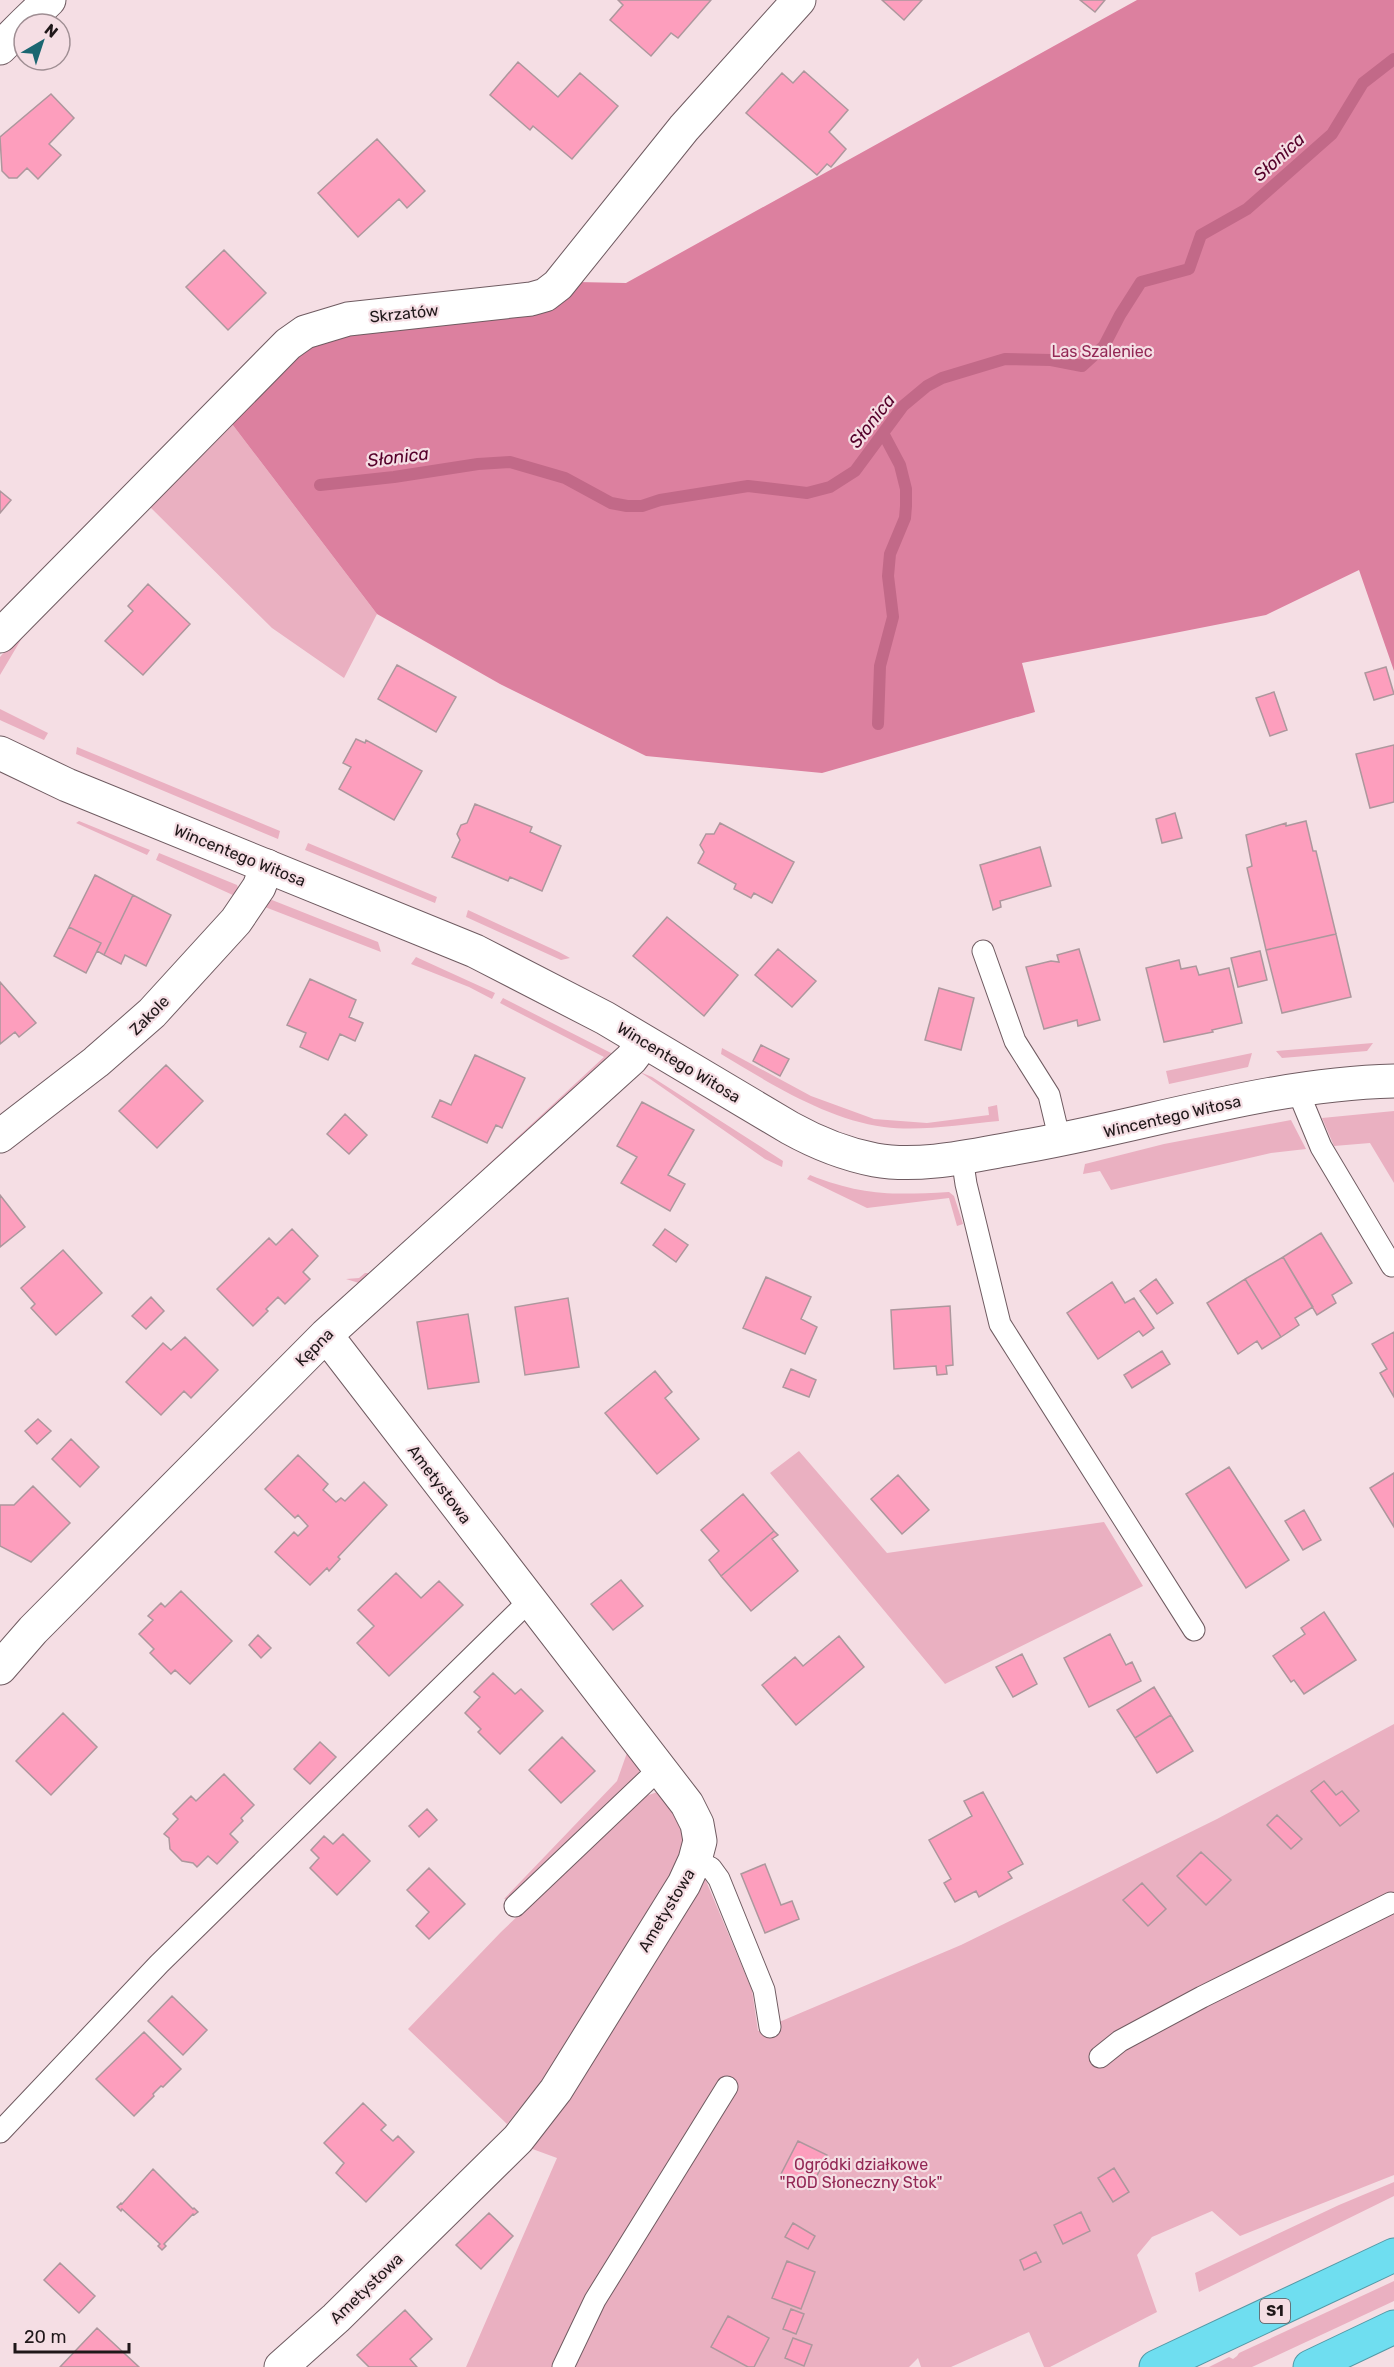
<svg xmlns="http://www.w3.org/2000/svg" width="1394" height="2367" font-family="Rubik,sans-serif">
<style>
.green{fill:#eab0c1}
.forest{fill:#dc809f}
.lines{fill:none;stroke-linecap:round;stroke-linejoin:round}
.stream{stroke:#c26988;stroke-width:12}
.building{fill:#fd9ebd;stroke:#ad979d;stroke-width:1.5}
.service-casing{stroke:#6f5b61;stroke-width:23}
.minor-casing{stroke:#6f5b61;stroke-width:35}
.tertiary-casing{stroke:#6f5b61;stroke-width:35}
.motorway-casing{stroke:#5398a5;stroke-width:35}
.service{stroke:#fff;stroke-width:21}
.minor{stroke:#fff;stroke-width:33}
.tertiary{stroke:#fff;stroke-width:33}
.motorway{stroke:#6fdef0;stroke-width:33}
.labels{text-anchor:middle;stroke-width:4.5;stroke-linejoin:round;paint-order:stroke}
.shield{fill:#f5dee4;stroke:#5f5356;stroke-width:1.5}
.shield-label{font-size:15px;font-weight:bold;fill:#1f1719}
.street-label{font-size:16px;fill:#1f1719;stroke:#f5dee4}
.park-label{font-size:16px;fill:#932855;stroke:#f5dee4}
.water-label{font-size:18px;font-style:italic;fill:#55002a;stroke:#f5dee4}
</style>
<rect width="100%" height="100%" fill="#f5dee4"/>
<path class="green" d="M229,420L377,614L344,678L272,628L147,504Z
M35,616L0,675V657Z
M0,709L48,733L44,740L2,721L0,720Z
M77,747L280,831L278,839L76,754Z
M79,821L150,850L147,855L76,823Z
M308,843L437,897L435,903L305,850Z
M159,853L237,885L239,890C230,927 194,957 169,983L165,982L190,954L235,896L156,860Z
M272,900L378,942L381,952L265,907L264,902Z
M468,910L559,952L570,958L561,960L466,917Z
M416,957L495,993L492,999L469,987L411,964Z
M503,998L611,1053L610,1063L374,1276L359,1283L346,1279L359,1278L365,1273H371L604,1057L500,1003Z
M1373,1043L1367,1051L1282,1058L1276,1051Z
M722,1048L811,1096L874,1119L927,1123L989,1115L988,1107L997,1105L999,1121C962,1124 921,1132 884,1127C826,1119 771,1084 721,1054Z
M1252,1053L1248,1067L1169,1084L1166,1071Z
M640,1072L652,1077L783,1161L782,1167L765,1159Z
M1394,1111V1183L1370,1143L1334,1146L1322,1118Z
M1291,1120L1306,1149L1271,1153L1111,1190L1100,1171L1083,1174L1085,1164L1164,1144Z
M810,1175C863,1196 893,1195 949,1192L954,1196L963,1224L957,1226L949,1198L867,1208L807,1179Z
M799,1451L887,1553L1104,1522L1143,1586L945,1684L770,1473Z
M1394,1724V2175L1240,2236L1212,2211L1152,2237L1137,2255L1157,2312L1050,2367H1044L1029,2332L951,2367H921L918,2358L909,2367H466L557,2158L527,2147L704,1876L752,1990L758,2031L961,1945L1217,1819Z
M628,1750L639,1765V1775L516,1898L504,1899L617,1781Z
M663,1790L681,1813L687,1846L673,1879L546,2076L507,2124L408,2029L501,1932L643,1797Z
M1394,2182V2196L1199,2292L1195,2273L1339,2205Z
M1394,2281V2301L1252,2367H1209L1229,2357L1233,2359L1237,2356L1239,2353Z"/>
<path class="forest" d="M1137,0H1394V671L1359,570L1266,615L1022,663L1035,712L822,773L646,756L500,684L377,614L229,420L306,347L343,332L577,282L626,283Z"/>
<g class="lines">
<path class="stream" d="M320,485L394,477L478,464L510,462L565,478L611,503L627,506H642L660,500L748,486L807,493L830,487L855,471L903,406L927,386L942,378L1005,359L1051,360L1082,366L1104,346L1120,315L1141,282L1189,269L1201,235L1247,209L1332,134L1363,83L1394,59
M878,724L880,666L893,617L888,576L890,554L905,518L906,506V489L900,465L883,433"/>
</g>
<path class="building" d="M618,0H711L678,38L671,33L651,56L610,20L623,5Z
M882,0H922L904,20Z
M1080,0H1105L1095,12Z
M518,62L558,97L580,73L618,106L572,159L533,126L530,130L490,95Z
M804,71L848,110L829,132L846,149L831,167L827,164L817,175L746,113L782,73L793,83Z
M51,94L74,118L49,144L61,155L38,179L27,168L17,178H9L2,171L0,137Z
M377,139L425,191L407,208L399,199L358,237L318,193Z
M224,250L266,293L228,330L186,287Z
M0,491L11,500L0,513Z
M148,584L190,624L143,675L105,641L133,611L128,606Z
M397,665L456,697L436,732L378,699Z
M1386,667L1394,694L1374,700L1365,673Z
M1274,692L1287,730L1270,736L1256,698Z
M356,739L365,743L366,740L422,771L394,820L339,789L351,767L343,763Z
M1394,745V802L1370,808L1356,754Z
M475,804L532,827L530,832L561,846L542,891L510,877L508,881L452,857L460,840L457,834L461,825L467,823Z
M1175,813L1182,838L1162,843L1156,819Z
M1306,821L1313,851H1316L1336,934L1266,950L1247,868L1252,866L1246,835L1286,823V826Z
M720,823L794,862L772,903L754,893L751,898L734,889L736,884L698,863L704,852L700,845L706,834H714Z
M1040,847L1051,886L1000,901L1001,907L993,910L980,865Z
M95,875L133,895L104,955L97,951L101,943L69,927Z
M133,895L171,915L146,966L125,955L121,964L104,955Z
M667,917L738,975L704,1016L633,956Z
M69,927L101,943L86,973L54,956Z
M1336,934L1351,997L1282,1013L1266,950Z
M778,949L816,981L792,1007L755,975Z
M1079,949L1100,1020L1078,1026L1077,1020L1044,1029L1026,967L1051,961L1059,962L1057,955Z
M1260,951L1267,980L1238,987L1231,958Z
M1179,960L1181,969L1196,966L1199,975L1229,968L1242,1023L1212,1030L1213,1032L1164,1042L1146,968Z
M310,979L356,1000L349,1017L363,1023L355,1041L340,1034L328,1060L300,1047L306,1033L287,1025Z
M0,982L36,1023L19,1037L15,1032L0,1044Z
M939,988L974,998L961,1050L925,1040Z
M761,1045L789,1059L780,1076L753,1061Z
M475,1055L525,1078L502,1128L496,1125L487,1143L432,1117L440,1100L451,1105Z
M166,1065L203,1101L157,1148L119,1111Z
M642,1102L694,1130L668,1175L685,1184L670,1211L621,1183L637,1157L617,1146Z
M345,1114L367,1135L349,1154L327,1134Z
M0,1195L25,1227L0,1247Z
M292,1229L318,1256L303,1272L310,1279L285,1304L278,1297L266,1309L268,1311L253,1326L217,1289L269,1238L276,1245Z
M665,1229L688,1245L676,1262L653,1245Z
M1321,1233L1352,1283L1332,1295L1336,1303L1317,1315L1283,1257Z
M63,1250L102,1293L56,1335L31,1308L35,1304L21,1288Z
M1283,1257L1313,1307L1295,1318L1299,1325L1281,1337L1245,1279Z
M766,1277L811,1297L801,1319L817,1327L805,1354L743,1328Z
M1156,1279L1173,1303L1157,1314L1140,1291Z
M1245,1279L1281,1337L1262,1349L1257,1341L1238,1354L1207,1303Z
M1112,1282L1125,1303L1134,1298L1154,1328L1143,1336L1139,1331L1098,1359L1067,1313Z
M151,1297L164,1311L146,1329L132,1316Z
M568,1298L579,1367L525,1375L515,1307Z
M950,1306L953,1365L946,1366L947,1374L937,1375L936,1366L894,1369L891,1310Z
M468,1314L479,1382L428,1389L417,1322Z
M1394,1332V1397L1380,1373L1387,1369L1372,1344Z
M185,1337L218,1370L191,1398L184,1391L161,1415L126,1382L163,1343L171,1350Z
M1162,1351L1170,1364L1132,1388L1124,1375Z
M791,1369L816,1380L809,1397L783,1387Z
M655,1371L672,1392L665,1398L699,1439L657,1474L605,1413Z
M38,1419L51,1431L37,1444L25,1431Z
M71,1439L99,1467L80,1487L52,1459Z
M298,1455L328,1484L323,1490L336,1502L341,1498L345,1501L364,1482L387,1505L338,1557L340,1559L329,1571L327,1568L310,1585L275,1552L294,1532L298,1536L308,1526L298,1515L295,1518L265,1489Z
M1229,1467L1289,1560L1246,1588L1186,1494Z
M1394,1473V1527L1370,1488Z
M898,1475L929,1510L902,1534L871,1499Z
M33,1486L70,1523L31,1562L0,1546V1505H14Z
M743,1494L774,1531L721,1576L709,1560L719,1551L701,1530Z
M1304,1510L1321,1540L1303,1550L1285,1521Z
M774,1531L778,1535L772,1539L798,1571L751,1611L721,1576Z
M396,1573L421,1598L439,1581L463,1605L389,1676L357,1643L374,1626L358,1610Z
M621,1580L643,1606L613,1630L591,1604Z
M181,1591L232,1641L190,1684L175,1670L171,1674L150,1653L154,1649L139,1634L153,1620L148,1616L161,1603L165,1607Z
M1324,1612L1356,1660L1304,1694L1294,1680L1291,1682L1273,1656L1305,1634L1301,1628Z
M1110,1634L1126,1665L1132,1662L1141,1681L1089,1707L1064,1658Z
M258,1635L271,1648L261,1658L249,1645Z
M839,1636L864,1667L796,1725L762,1685L795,1657L803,1666Z
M1022,1654L1037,1684L1013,1697L996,1667Z
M493,1673L515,1694L521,1689L543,1711L500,1754L478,1732L481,1729L465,1713L480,1697L474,1692Z
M1154,1687L1171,1715L1135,1738L1117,1710Z
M63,1713L97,1747L51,1795L16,1761Z
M1171,1715L1193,1751L1157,1773L1135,1738Z
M562,1737L595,1771L561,1803L529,1770Z
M320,1742L336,1757L310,1784L294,1769Z
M224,1774L254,1805L241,1818L243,1821L230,1834L238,1842L217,1864L208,1856L197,1867L193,1863L182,1861L170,1849L169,1838L164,1834L178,1819L173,1814L191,1796L196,1801Z
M1324,1781L1336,1795L1342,1791L1359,1811L1340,1826L1311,1791Z
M983,1792L1023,1864L1008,1872L1012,1878L979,1897L976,1891L955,1902L944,1883L951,1879L929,1840L972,1816L964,1801Z
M427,1809L437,1820L419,1837L409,1826Z
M1277,1815L1302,1839L1291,1849L1267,1825Z
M343,1834L370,1861L337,1895L310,1868L319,1858L311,1850L324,1836L333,1844Z
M1201,1852L1231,1880L1206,1905L1177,1876Z
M765,1864L781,1905L792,1901L799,1919L765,1933L741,1874Z
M429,1868L465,1904L429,1939L416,1926L429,1912L407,1890Z
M1142,1883L1166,1909L1148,1926L1123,1900Z
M172,1996L207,2030L183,2055L148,2021Z
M144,2032L181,2069L163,2087L161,2086L153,2094L154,2096L134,2116L96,2079Z
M363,2103L386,2125L381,2130L393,2141L398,2136L414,2152L366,2202L336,2173L344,2163L324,2143Z
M798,2141L827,2155L810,2190L780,2176Z
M1114,2168L1129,2192L1113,2202L1098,2178Z
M153,2169L193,2209L194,2208L198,2212L194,2215L193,2214L164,2244L166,2246L162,2250L158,2246L160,2244L122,2209L121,2211L117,2207L121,2203L122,2204Z
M1081,2212L1090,2231L1063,2244L1054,2225Z
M489,2213L513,2236L481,2269L456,2245Z
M793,2223L815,2236L808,2249L785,2237Z
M1036,2252L1041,2262L1024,2270L1020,2260Z
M787,2261L815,2272L801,2309L772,2298Z
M60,2263L95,2296L79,2313L44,2280Z
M791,2309L804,2314L796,2334L783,2329Z
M405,2310L432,2339L410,2359L417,2367H369L357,2355Z
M728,2316L769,2338L754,2367H748L711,2347Z
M97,2328L139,2367H60Z
M793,2338L812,2345L804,2366L785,2358Z"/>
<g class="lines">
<g class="service-casing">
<path id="service" d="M983,951L1015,1041L1049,1095L1060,1141
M1297,1089L1321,1147L1392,1266
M962,1157L966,1184L1000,1324L1194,1630
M695,1860L711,1868L719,1879L764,1990L770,2027
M515,1906L660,1768
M1100,2057L1120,2041L1202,1997L1391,1903
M0,2132L159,1964L529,1601
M563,2367L595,2300L727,2087"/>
</g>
<g class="minor-casing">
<path id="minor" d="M24,24L49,0
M0,48L24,24
M0,636L288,344L305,332L348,319L531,299L545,295L558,285L684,128L799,0
M0,1136L96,1062L152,1013L236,921L259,887L267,866
M0,1668L33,1630L326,1335L631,1059L644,1042
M281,2367L336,2318L518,2139L556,2090L684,1884L695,1860L700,1841L697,1824L687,1804L326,1335"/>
</g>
<g class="tertiary-casing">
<path id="tertiary" d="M0,753L67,785L475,951L605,1018L790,1128C817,1143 844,1154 875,1160C920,1168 970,1156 1015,1148C1141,1127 1265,1084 1394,1081"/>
</g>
<g class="motorway-casing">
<path id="motorway" d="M1156,2367L1394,2255
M1310,2367L1394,2327"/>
</g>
<use href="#service" class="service"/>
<use href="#minor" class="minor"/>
<use href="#tertiary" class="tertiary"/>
<use href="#motorway" class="motorway"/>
</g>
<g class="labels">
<rect class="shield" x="1260" y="2299" width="30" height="24" rx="4.5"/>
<g class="shield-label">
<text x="1275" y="2316">S1</text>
</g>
<g class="street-label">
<text transform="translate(404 313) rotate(-6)" y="6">Skrzatów</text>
<text transform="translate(240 855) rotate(22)" y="6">Wincentego Witosa</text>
<text transform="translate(149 1015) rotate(-45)" y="6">Zakole</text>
<text transform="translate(679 1062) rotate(31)" y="6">Wincentego Witosa</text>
<text transform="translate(1172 1116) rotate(-13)" y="6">Wincentego Witosa</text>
<text transform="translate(314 1347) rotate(-45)" y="6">Kępna</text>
<text transform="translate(440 1484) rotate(53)" y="6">Ametystowa</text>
<text transform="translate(666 1910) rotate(-59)" y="6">Ametystowa</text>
<text transform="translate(366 2288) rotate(-44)" y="6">Ametystowa</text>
</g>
<g class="park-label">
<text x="1102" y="357">Las Szaleniec</text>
<text x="861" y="2170">Ogródki działkowe<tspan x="861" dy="18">"ROD Słoneczny Stok"</tspan></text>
</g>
<g class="water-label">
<text transform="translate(1279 157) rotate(-42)" y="6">Słonica</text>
<text transform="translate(872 421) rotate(-52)" y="6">Słonica</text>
<text transform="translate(398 457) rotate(-7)" y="6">Słonica</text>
</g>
</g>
<g transform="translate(42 42) rotate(39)"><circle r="28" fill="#f5dee4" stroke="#9f8e93" stroke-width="1.5"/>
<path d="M0-4.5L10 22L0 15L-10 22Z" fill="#1b6671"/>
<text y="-9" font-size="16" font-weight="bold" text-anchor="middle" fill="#1f1719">N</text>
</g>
<path d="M15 2343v9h114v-9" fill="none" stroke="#1f1719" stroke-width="3"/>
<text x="24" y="2343" font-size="18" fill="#1f1719" stroke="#f5dee4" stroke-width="4.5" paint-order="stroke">20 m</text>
</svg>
